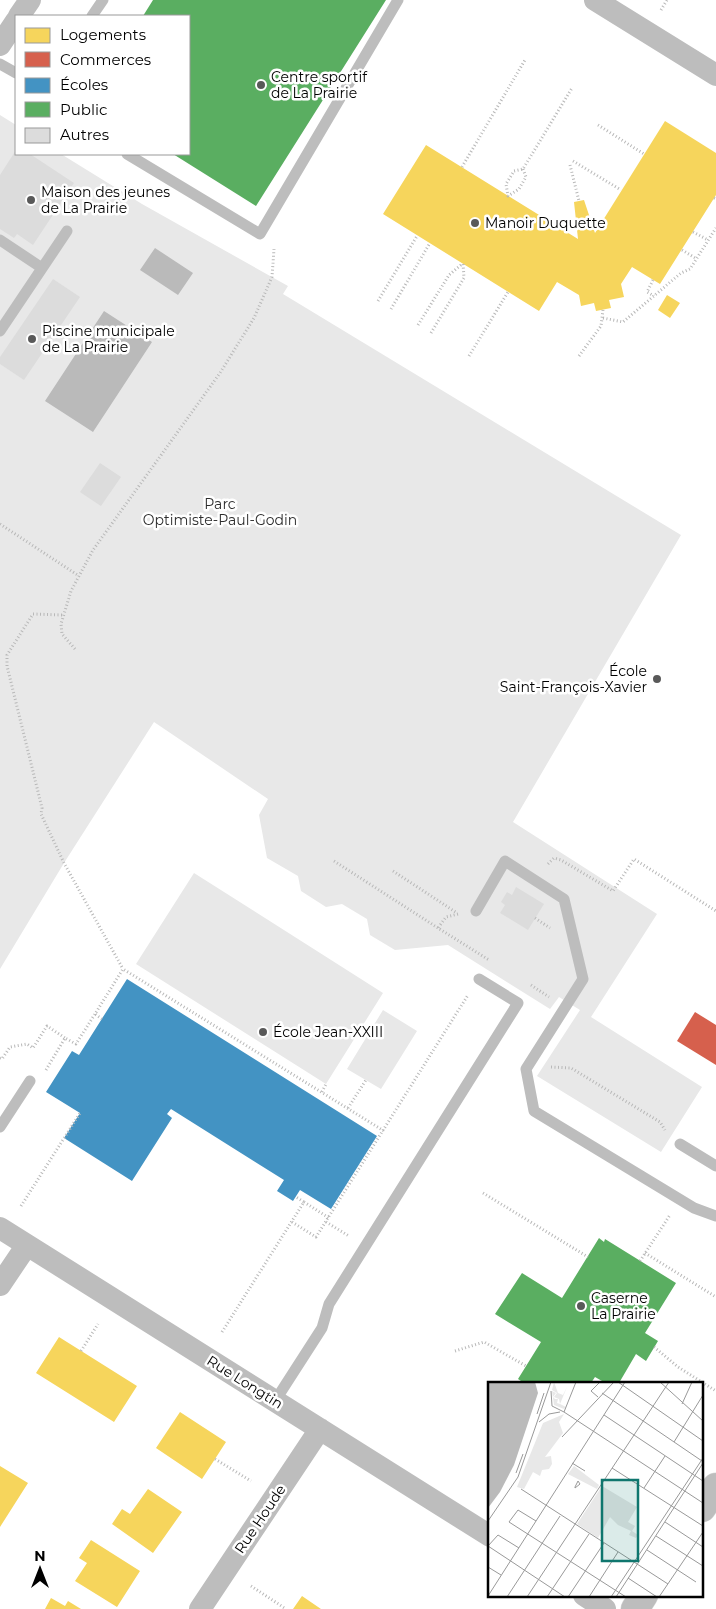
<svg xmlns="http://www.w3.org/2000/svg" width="716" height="1609" font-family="Montserrat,sans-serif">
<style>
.green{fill:#e8e8e8}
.water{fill:#bababa}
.homes{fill:#f6d55c}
.shops{fill:#d6604d}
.schools{fill:#4393c3}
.public{fill:#5aae61}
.building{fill:#dcdcdc}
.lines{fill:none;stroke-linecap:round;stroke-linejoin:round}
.primary-casing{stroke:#dbdbdb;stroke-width:29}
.path{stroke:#b8b8b8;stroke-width:3;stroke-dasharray:1 2.5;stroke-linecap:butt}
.service{stroke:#bdbdbd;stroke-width:11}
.minor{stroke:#bdbdbd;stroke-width:22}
.primary{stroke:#bdbdbd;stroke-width:28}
.poi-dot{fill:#595959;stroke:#fff;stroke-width:2}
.labels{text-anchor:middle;stroke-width:5;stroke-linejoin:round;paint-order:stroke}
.poi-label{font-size:14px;fill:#000;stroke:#fff;text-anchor:start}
.park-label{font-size:14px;fill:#2d2d2d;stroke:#fff}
.street-label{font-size:14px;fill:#000;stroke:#fff}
.inset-road{fill:none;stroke:#999;stroke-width:1}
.view{fill:#0f766e;fill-opacity:0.15;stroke:#0f766e;stroke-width:2.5}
.inset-edge{fill:none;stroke:#000;stroke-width:2.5}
</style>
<rect width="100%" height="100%" fill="#fff"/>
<path class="green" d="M0,115L16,125V154H61L142,204L288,286L283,294L681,535L513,822L657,914L591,1017L702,1087L661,1152L537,1076L580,1010L559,997L550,1009L448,945L395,950L370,935L367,919L342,904L326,907L301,891L298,876L267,858L259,815L268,799L154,722L64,863L0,969Z
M194,873L383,993L326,1084L136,964Z
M383,1010L417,1031L381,1089L347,1069Z"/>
<path class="water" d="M155,248L193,273L178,295L140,270Z
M104,311L152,342L93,432L45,401Z"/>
<path class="homes" d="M665,121L716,153V195L660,284L632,267L621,284L624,297L609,300L611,308L596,311L594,303L581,306L579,295L557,282L539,311L383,214L426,145L578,239L574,202L584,200L595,233Z
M667,295L680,303L670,318L658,310Z
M59,1337L137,1386L114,1422L36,1373Z
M180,1412L226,1442L202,1479L156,1448Z
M0,1466L28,1483L0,1527Z
M148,1489L182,1512L153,1553L112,1524L122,1509L130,1514Z
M91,1540L140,1571L117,1607L75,1581L87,1563L79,1558Z
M302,1596L321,1609H293Z
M51,1598L65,1606L68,1601L81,1609H45Z"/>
<path class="shops" d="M695,1012L716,1025V1065L677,1041Z"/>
<path class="schools" d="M127,979L377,1136L331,1209L300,1190L293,1201L277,1191L284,1180L171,1109L167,1114L172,1118L132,1181L64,1138L80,1113L46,1092L72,1051L79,1055Z"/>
<path class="public" d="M153,0H386L256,206L173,154H189V16H143Z
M599,1238L604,1242L605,1239L676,1283L645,1333L658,1341L646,1361L636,1354L619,1383H601L602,1381L595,1377L591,1383H524L518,1379L541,1342L495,1314L522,1273L562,1298Z"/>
<path class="building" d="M16,150V154H30L74,183L33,245L17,234L14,238L0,229V175Z
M53,279L80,297L24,380L0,364V357Z
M100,463L121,477L101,506L80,492Z
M516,887L544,904L528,930L500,913L505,905L501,902L507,892L512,895Z"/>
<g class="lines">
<g class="primary-casing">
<path id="primary" d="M702,1508L716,1487
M635,1609L644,1595"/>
</g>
<path class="path" d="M661,10L667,0
M598,125L644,154
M573,161L621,190
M570,165L579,201
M462,167L525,60
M523,169L526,177L519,189L508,196L506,184L514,171L523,169L572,88
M714,198L716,199
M693,232L708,240
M682,250L697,259
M653,280L647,292L654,296
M378,301L417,236
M391,309L430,243
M603,318L623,322L681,273L690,269L716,228
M418,325L449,275L462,264
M431,333L464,278L463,263
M469,356L508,292
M579,356L601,326L603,310
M0,524L79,576
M62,615L33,614L7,655V666L42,808L41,814L64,863L123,969
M75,649L62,634L61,624L71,591L93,550L220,373L254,318L272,277L274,249
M334,861L438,928
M548,864L554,858L561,860L613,891L634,859L716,911
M393,871L457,913
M458,914L446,917L438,928L489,960
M535,918L550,928
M531,985L549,997
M102,1019L95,1014L123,969L384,1131
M0,1058L2,1059L10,1047L27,1044L33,1048L47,1026L65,1038
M551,1067L571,1068L660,1122L665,1130
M46,1070L65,1038L76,1044L95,1014
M322,1092L326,1084
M348,1108L366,1080
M483,1193L588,1257
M304,1202L329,1218
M21,1206L80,1113
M292,1222L316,1237L468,995
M326,1222L349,1236
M645,1253L716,1297
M640,1261L670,1215
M222,1332L304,1202L296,1197
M654,1347L678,1367L716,1391
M81,1351L98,1324
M455,1351L484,1342L526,1366
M215,1459L251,1481
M251,1586L286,1609"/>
<path class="service" d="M92,16L103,0
M0,64L16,73
M127,154L260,234L398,0
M0,240L42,268
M0,331L67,231
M476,911L505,861L564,899L583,979L526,1069L534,1111L694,1208L716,1216
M0,1127L30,1081
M680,1144L716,1166
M275,1401L322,1328L329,1304L518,1003L479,979"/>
<path class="minor" d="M595,0L716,75
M19,16L30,0
M0,45L16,21
M0,1228L490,1536
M0,1285L27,1245
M584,1595L605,1609
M200,1609L320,1429"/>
<use href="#primary" class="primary"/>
</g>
<g class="poi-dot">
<circle cx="261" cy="85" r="5"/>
<circle cx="31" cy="200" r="5"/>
<circle cx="475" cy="223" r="5"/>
<circle cx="32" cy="339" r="5"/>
<circle cx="657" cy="679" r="5"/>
<circle cx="263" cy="1032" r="5"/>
<circle cx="581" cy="1306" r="5"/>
</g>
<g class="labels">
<g class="poi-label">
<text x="271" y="82">Centre sportif<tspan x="271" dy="16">de La Prairie</tspan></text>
<text x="41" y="197">Maison des jeunes<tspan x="41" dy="16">de La Prairie</tspan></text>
<text x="485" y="228">Manoir Duquette</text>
<text x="42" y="336">Piscine municipale<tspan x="42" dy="16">de La Prairie</tspan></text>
<text x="647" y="676" text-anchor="end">École<tspan x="647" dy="16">Saint-François-Xavier</tspan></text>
<text x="273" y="1037">École Jean-XXIII</text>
<text x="591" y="1303">Caserne<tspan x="591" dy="16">La Prairie</tspan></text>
</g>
<g class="park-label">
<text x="220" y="509">Parc<tspan x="220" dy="16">Optimiste-Paul-Godin</tspan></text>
</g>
<g class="street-label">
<text transform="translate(245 1382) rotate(32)" y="5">Rue Longtin</text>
<text transform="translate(260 1519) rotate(-56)" y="5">Rue Houde</text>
</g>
</g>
<g transform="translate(488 1382)">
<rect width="215" height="215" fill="#fff"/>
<path d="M66,0L70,11L75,13L79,5L72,22L78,25L76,27L66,23L64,9L68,11L65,15L67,17H70L69,21L72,22L71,17L66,15L69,11L64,8ZM76,32L71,40L75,51L57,75L63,74L64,82L61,87L54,88L52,94L45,90L36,107L29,105L55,41ZM86,84L111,103L109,107L80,92ZM114,104L149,125L140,140L147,144L144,149L150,153L148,156L141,153L143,149L130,143L122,135L110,156L89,142Z" fill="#e8e8e8"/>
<path d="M0,0H47L50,11L26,83L12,110L0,126Z" fill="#bababa"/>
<path class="inset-road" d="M88,0L76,30L215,121M130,0L215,59M172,0L215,39M63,9L64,24L76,30M114,11L214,79M110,15L103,9L112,0M194,22L204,0M49,32L56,11M116,33L215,99M51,40L61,32L72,30M74,55L126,0M186,60L215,13M84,81L97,89M124,86L215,144M28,91L35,72M90,99L92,102L87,106V105ZM156,106L177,74M33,107L180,202M0,139L30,95L63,0M48,139L30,128L21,140L138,215M177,140L215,165M168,154L215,184M31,166L10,153L0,164L77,215M159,168L208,200M0,185L13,193M140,196L169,215M0,214L137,0M19,215L72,134M39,215L181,0M59,215L101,152M80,215L116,161M101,215L130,170M123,215L215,76M128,215L215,81M171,215L215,150"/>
<path class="view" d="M114,98H150V179H114Z"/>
<rect width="215" height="215" class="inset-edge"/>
</g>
<rect x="15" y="15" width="175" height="140" fill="#ffffff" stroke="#999999"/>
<rect x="25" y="28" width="25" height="15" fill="#f6d55c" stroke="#999999"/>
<text x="60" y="40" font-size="15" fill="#000000">Logements</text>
<rect x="25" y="52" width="25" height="15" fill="#d6604d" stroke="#999999"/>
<text x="60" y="65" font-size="15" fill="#000000">Commerces</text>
<rect x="25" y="78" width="25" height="15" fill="#4393c3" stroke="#999999"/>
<text x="60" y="90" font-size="15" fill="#000000">Écoles</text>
<rect x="25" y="102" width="25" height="15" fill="#5aae61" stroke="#999999"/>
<text x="60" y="115" font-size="15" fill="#000000">Public</text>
<rect x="25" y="128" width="25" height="15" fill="#dcdcdc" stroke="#999999"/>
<text x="60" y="140" font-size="15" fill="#000000">Autres</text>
<g transform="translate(40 1569)" stroke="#ffffff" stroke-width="4" paint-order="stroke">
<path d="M0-4L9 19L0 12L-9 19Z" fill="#000000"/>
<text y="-8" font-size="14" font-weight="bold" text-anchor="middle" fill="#000000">N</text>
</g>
</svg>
